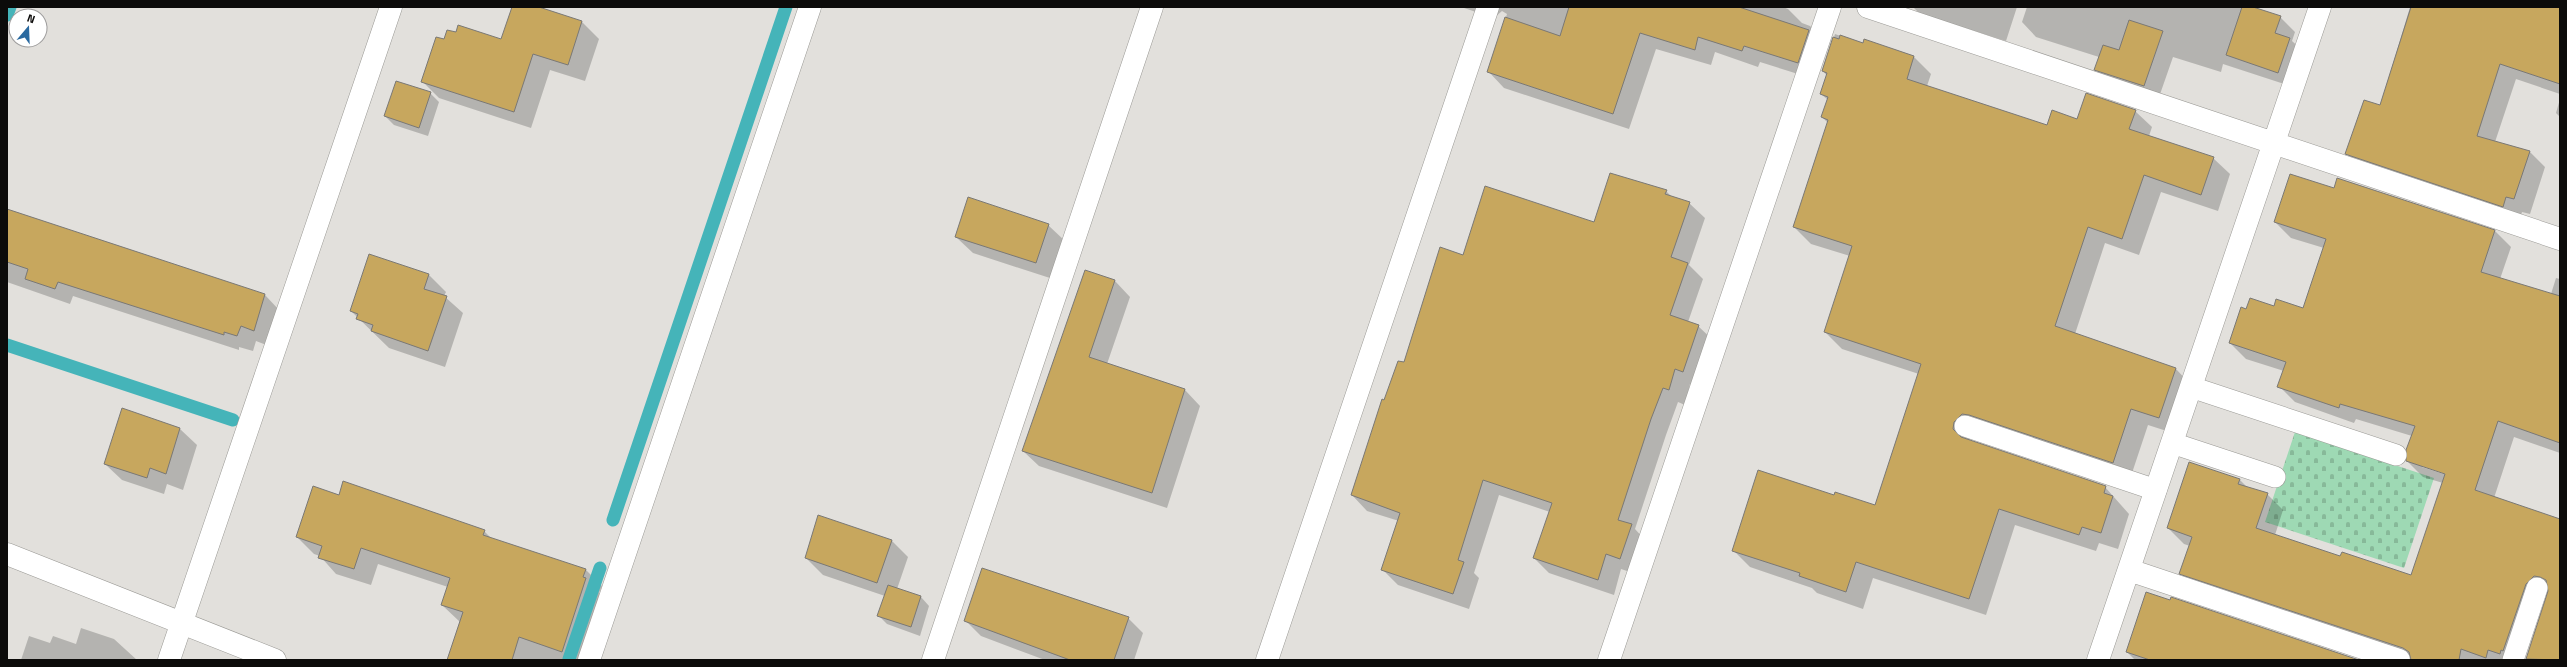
<svg xmlns="http://www.w3.org/2000/svg" width="2567" height="667" font-family="'Titillium Web',sans-serif">
<style>
.cemetery{fill:url(#cemetery-stones)}
.shadow{fill:#0003;fill-rule:evenodd}
.lines{fill:none;stroke-linecap:round;stroke-linejoin:round}
.stream{stroke:#45b4b9;stroke-width:13}
.building{fill:#c7a75e;stroke:#7a7875}
.service-casing{stroke:#9b9a96;stroke-width:22}
.minor-casing{stroke:#9b9a96;stroke-width:23}
.tertiary-casing{stroke:#9b9a96;stroke-width:23}
.service{stroke:#fff;stroke-width:21}
.minor{stroke:#fff;stroke-width:22}
.tertiary{stroke:#fff;stroke-width:22}
</style>
<defs>
<pattern id="cemetery-stones" width="16" height="16" patternUnits="userSpaceOnUse"><rect width="16" height="16" fill="#9ed9b4"/><path d="M2 7V4a2 2 0 0 1 4 0v3zM10 15v-3a2 2 0 0 1 4 0v3z" fill="#87b999"/></pattern>
</defs>
<rect width="100%" height="100%" fill="#e2e0dc"/>
<path class="cemetery" d="M2295,432L2434,478L2404,568L2265,522Z"/>
<path class="shadow" d="M513,7H536L582,22L599,39L585,81L550,70L531,128L439,98L422,81L444,41L502,40Z
M1461,7H1783L1788,9L1802,23L1810,26L1827,42L1814,79L1760,62L1758,67L1715,52L1711,65L1656,49L1629,129L1504,88L1488,71L1507,14L1502,11L1494,18Z
M1913,7H2017L2006,41L1919,13Z
M2027,7H2250L2280,17L2295,32L2292,41L2305,53L2293,87L2223,64L2221,72L2173,57L2158,100L2110,84L2095,69L2099,57L2036,37L2022,22Z
M2410,7H2560V94L2516,79L2495,142L2529,151L2545,167L2530,214L2522,212L2519,222L2362,169L2347,154L2380,107Z
M1835,34L1863,44L1865,41L1914,57L1931,74L1927,86L2048,126L2135,111L2152,127L2149,136L2213,158L2230,174L2218,211L2161,192L2139,255L2105,243L2075,334L2176,369L2192,386L2176,434L2148,425L2130,479L1970,439V441L2105,487L2129,514L2118,549L2099,543L2096,551L2015,525L1986,615L1873,578L1863,609L1817,593L1812,588L1750,567L1733,550L1835,496L1875,506L1919,374L1842,349L1825,332L1850,256L1811,244L1794,227L1828,123L1822,117L1828,100L1821,94L1827,76L1823,71Z
M430,93L439,102L428,136L394,125L385,116Z
M2560,99V117L2556,113Z
M2334,190L2495,231L2511,247L2500,279L2551,294L2556,278L2560,279V453L2514,437L2494,498L2560,520V660H2527L2549,593L2542,600L2521,660H2409L2196,589L2180,573L2190,546L2184,544L2168,528L2239,479L2248,488L2267,494L2283,510L2275,535L2341,558L2411,576L2443,483L2423,477L2407,461L2412,436L2356,419L2354,423L2295,402L2279,386L2284,371L2246,359L2230,343L2247,310L2274,307L2303,310L2324,248L2291,238L2275,222ZM2422,465L2450,474V476L2422,467Z
M1666,191L1672,197L1689,203L1705,218L1689,265L1703,279L1688,322L1698,326L1714,341L1699,387L1690,384L1685,405L1678,402L1666,435L1635,529L1646,541L1636,574L1621,569L1614,595L1549,573L1534,558L1550,512L1499,495L1474,573L1479,578L1469,609L1398,585L1383,570L1399,521L1367,511L1352,495L1385,401L1463,256L1595,223Z
M7,210L265,295L280,311L269,346L256,341L253,351L239,347V350L73,296L70,304L7,282Z
M1048,225L1065,241L1053,279L973,253L956,237Z
M370,255L429,275L446,292L444,296L463,313L445,367L389,348L351,311Z
M1086,271L1115,281L1130,297L1107,364L1185,390L1200,406L1167,508L1039,466L1023,451Z
M123,409L180,429L197,445L183,490L167,484L164,494L122,480L105,464Z
M340,496L484,531L492,539L585,569L602,586L599,593L602,596L581,660H448L460,622L442,605L448,587L378,564L371,585L336,574L320,556L314,554L297,537Z
M891,540L908,557L897,589L921,597L929,606L920,636L887,624L879,616L885,596L823,575L806,558Z
M1128,618L1143,633L1134,660H1045L981,636L966,621Z
M81,628L114,639L137,660H21L29,636L50,643L53,636L76,644Z
M2127,652L2356,660H2135Z"/>
<g class="lines">
<path class="stream" d="M7,15L10,7
M7,345L233,420
M613,520L786,7
M569,659L600,568"/>
</g>
<path class="building" d="M512,7H539L582,21L568,65L533,54L514,112L421,82L436,37L444,39L447,30L456,32L458,25L501,39Z
M1569,7H1739L1809,30L1798,63L1744,46L1742,51L1698,37L1695,50L1640,33L1613,114L1487,72L1505,17L1560,36Z
M2242,7H2253L2281,16L2275,33L2290,38L2278,73L2226,55Z
M2411,7H2560V84L2500,64L2477,136L2530,151L2514,199L2506,197L2503,207L2345,154L2364,100L2380,105Z
M2129,20L2163,31L2144,86L2094,70L2103,45L2119,50Z
M1840,35L1863,43L1864,39L1914,56L1907,79L2047,125L2052,110L2077,119L2086,93L2136,110L2129,129L2214,157L2201,195L2144,175L2122,239L2088,227L2055,326L2176,368L2159,418L2131,409L2113,463L1969,415L1962,414L1954,422L1953,429L1961,437L2106,486L2104,493L2113,496L2101,533L2082,527L2079,535L1999,509L1969,599L1856,562L1846,592L1799,576L1800,573L1732,551L1758,470L1834,495L1835,492L1875,505L1921,364L1824,332L1852,246L1793,227L1828,120L1821,117L1828,97L1820,94L1827,73L1822,71L1833,37L1839,39Z
M396,81L431,92L419,128L384,116Z
M1610,173L1667,190L1665,194L1690,202L1671,257L1688,263L1670,315L1699,325L1683,372L1675,369L1669,390L1663,388L1651,419L1618,520L1632,524L1620,559L1606,554L1598,580L1533,558L1552,503L1483,480L1458,560L1464,562L1453,594L1381,570L1400,513L1351,495L1382,399L1384,400L1398,361L1404,362L1440,247L1463,255L1485,186L1594,222Z
M2290,174L2334,188L2337,178L2495,230L2481,272L2560,296V443L2498,421L2475,490L2560,519V660L2526,659L2548,591L2546,580L2540,577L2534,576L2526,584L2503,651L2501,650L2500,654L2488,650L2486,658L2461,649L2459,660H2411L2409,652L2403,648L2179,574L2192,537L2167,528L2189,462L2240,479L2238,484L2268,493L2256,528L2340,556L2342,552L2411,575L2445,474L2406,461V450L2415,426L2340,404L2339,408L2277,387L2286,362L2229,343L2241,307L2246,309L2250,298L2274,306L2276,299L2303,308L2326,239L2274,222Z
M968,197L1049,224L1036,263L955,237Z
M7,209L265,294L254,331L241,326L237,336L224,332V335L58,282L55,289L25,279L28,269L7,262Z
M369,254L429,274L424,289L447,296L428,351L371,331L373,325L356,319L358,314L350,311Z
M1085,270L1115,280L1089,357L1185,389L1152,493L1022,451Z
M122,408L180,428L166,474L150,468L147,478L104,464Z
M343,481L485,530L483,535L586,569L583,577L586,578L562,652L519,637L512,660H447L463,612L441,605L450,578L361,548L354,569L318,558L322,546L296,537L313,486L339,495Z
M818,515L892,540L877,583L805,558Z
M982,568L1129,617L1114,660H1070L964,621Z
M888,585L921,596L911,627L877,616Z
M2146,592L2170,600L2171,597L2359,660H2150L2126,652Z"/>
<g class="lines">
<g class="service-casing">
<path id="service" d="M2191,387L2396,455
M1965,426L2156,490
M2172,443L2275,477
M2513,660L2537,588"/>
</g>
<g class="minor-casing">
<path id="minor" d="M1868,7L2560,239
M2129,570L2399,660
M169,660L391,7
M589,660L810,7
M933,660L1152,7
M1267,660L1488,7
M1609,660L1830,7
M2098,660L2320,7"/>
</g>
<g class="tertiary-casing">
<path id="tertiary" d="M7,554L275,660"/>
</g>
<use href="#service" class="service"/>
<use href="#minor" class="minor"/>
<use href="#tertiary" class="tertiary"/>
</g>
<rect width="2567" height="667" fill="none" stroke="#0c0b0a" stroke-width="16"/>
<g transform="translate(28 28) rotate(19)"><circle r="19" fill="#ffffff" stroke="#9e9d9d"/>
<path d="M0-3L7 15L0 10L-7 15Z" fill="#2a699f"/>
<text y="-6" font-size="11" font-weight="bold" text-anchor="middle" fill="#0c0b0a">N</text>
</g>
</svg>
